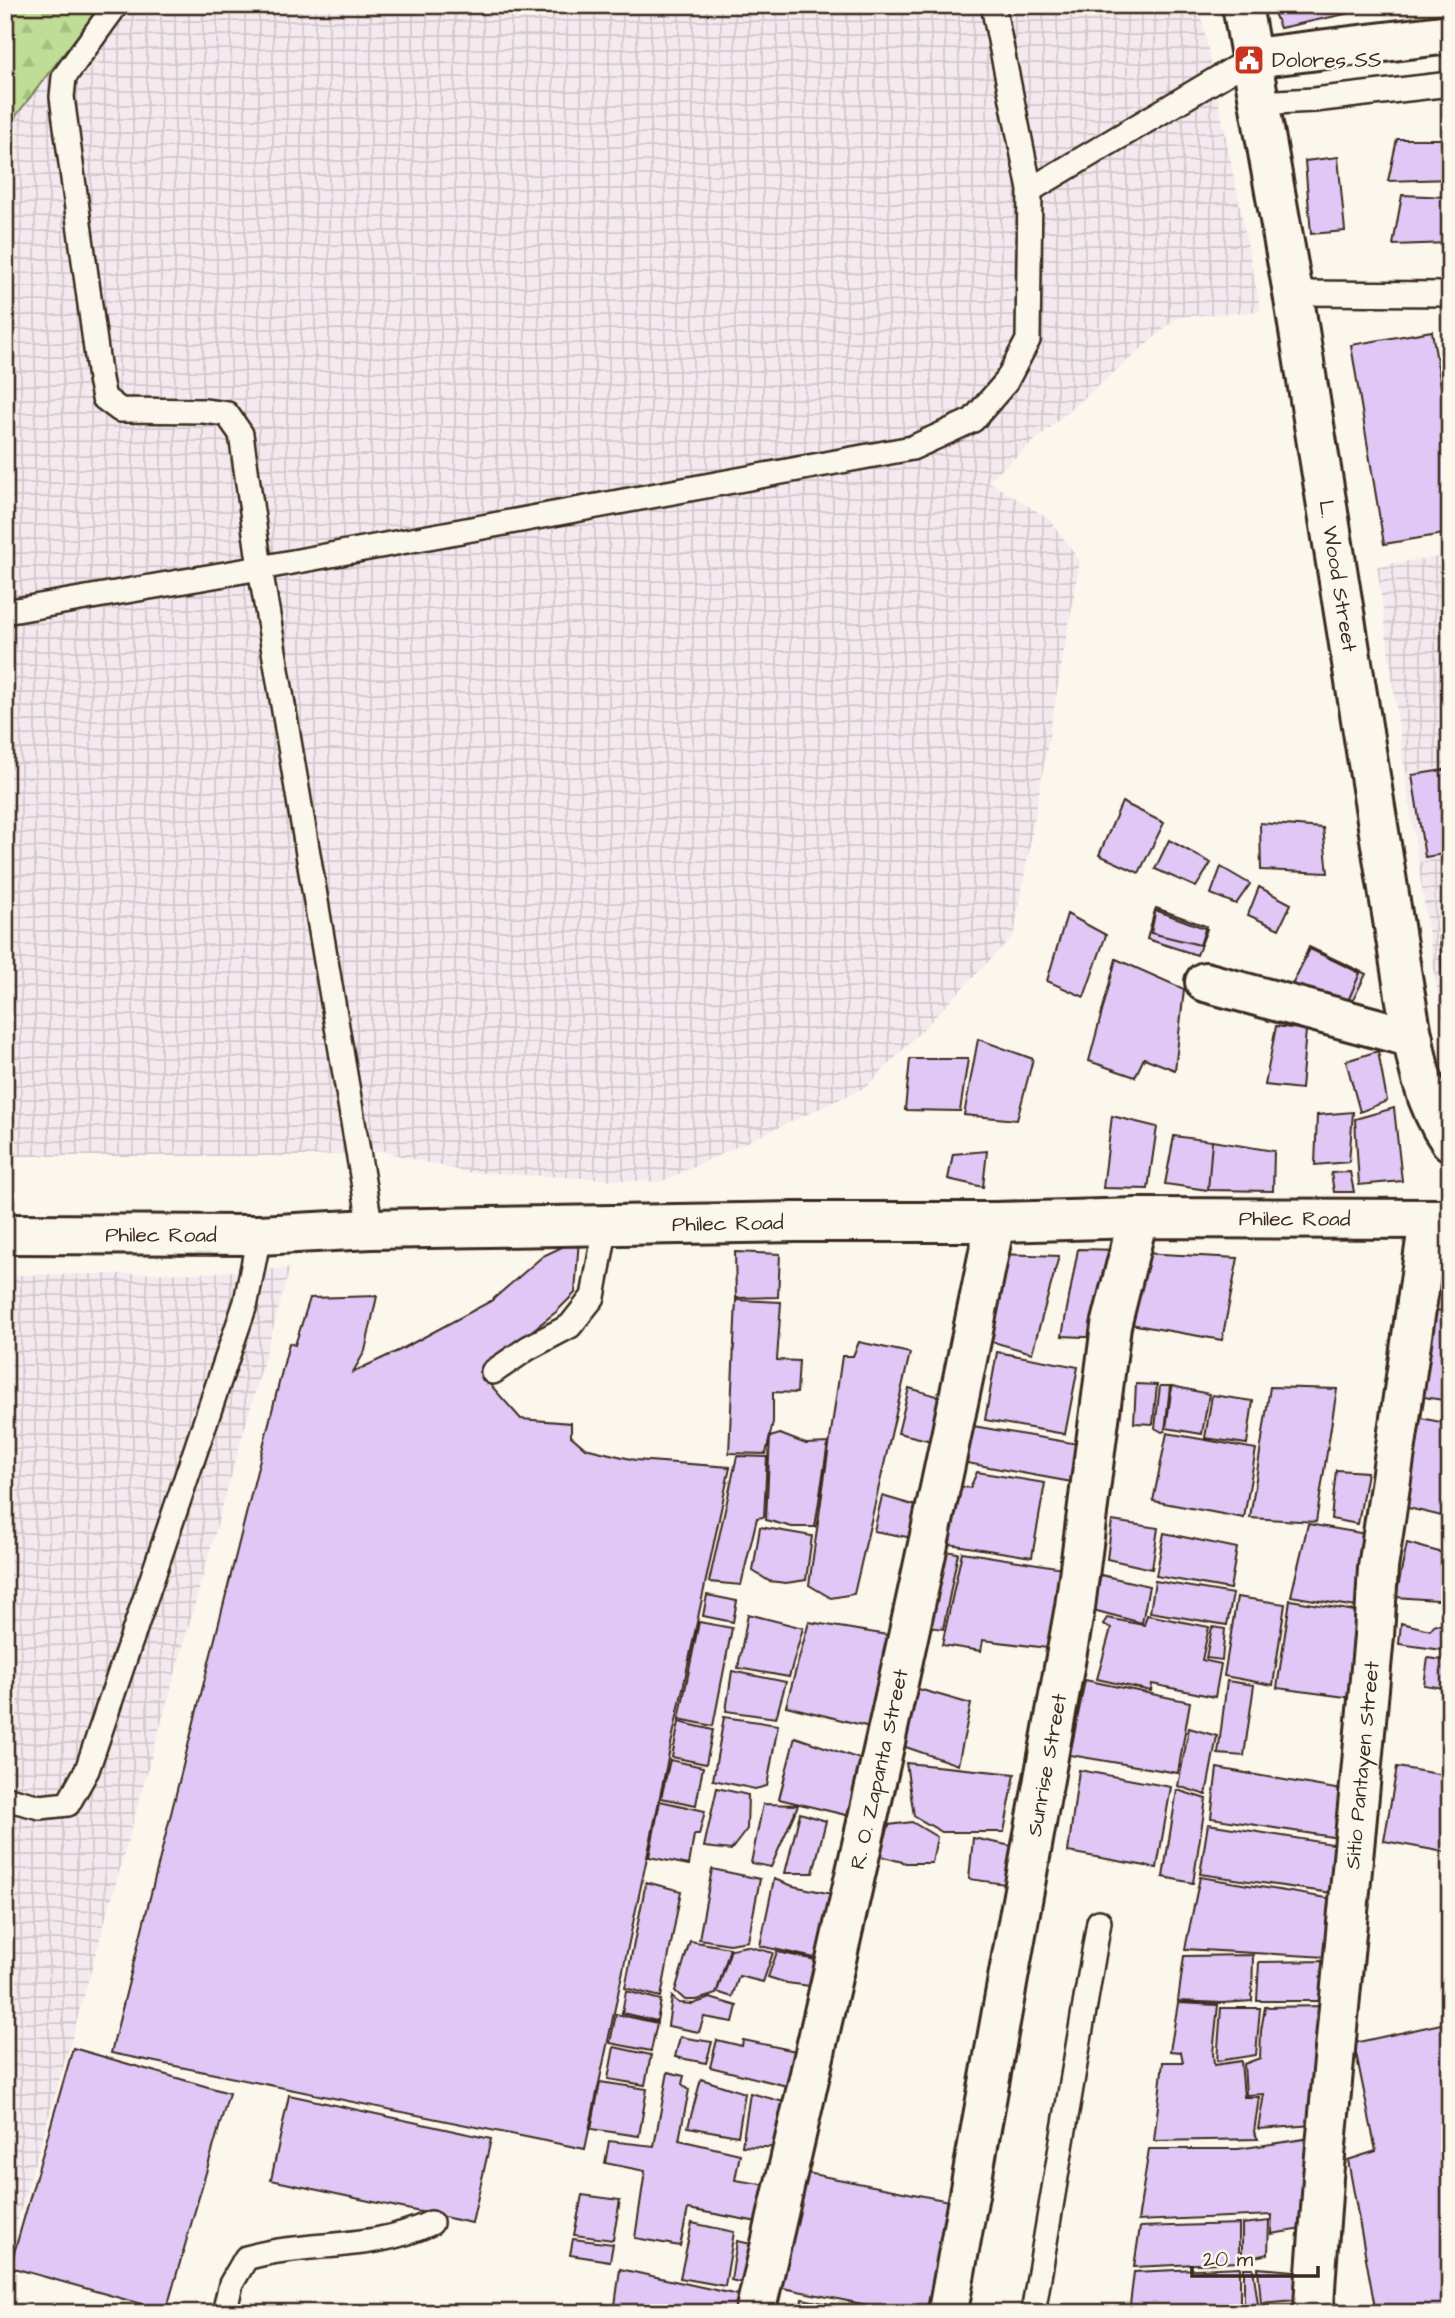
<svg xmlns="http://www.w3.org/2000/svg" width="1455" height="2318" font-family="'Architects Daughter',sans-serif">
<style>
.built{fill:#f3e9ef}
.industrial{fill:url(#industrial-grid)}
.forest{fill:url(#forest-firs);stroke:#7d845a;stroke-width:2}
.building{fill:#e1c7f6;stroke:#3b2a1e;stroke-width:2}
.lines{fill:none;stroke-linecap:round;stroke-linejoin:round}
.service-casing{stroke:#3b2a1e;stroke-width:28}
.minor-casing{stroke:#3b2a1e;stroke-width:44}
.secondary-casing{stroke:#3b2a1e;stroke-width:44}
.service{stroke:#fbf7ec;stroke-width:23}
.minor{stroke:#fbf7ec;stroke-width:38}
.secondary{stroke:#fbf7ec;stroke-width:38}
.labels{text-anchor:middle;stroke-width:5;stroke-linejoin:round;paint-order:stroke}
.poi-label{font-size:21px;fill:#3b2a1e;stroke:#fbf7ec;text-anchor:start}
.street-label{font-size:21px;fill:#3b2a1e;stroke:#fbf7ec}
</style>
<defs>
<pattern id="industrial-grid" width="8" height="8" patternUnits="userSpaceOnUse" patternTransform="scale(1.75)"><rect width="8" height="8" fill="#f3e9ef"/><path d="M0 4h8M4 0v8" fill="none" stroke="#d1c8cc"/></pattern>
<pattern id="forest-firs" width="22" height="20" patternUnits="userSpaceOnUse" patternTransform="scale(1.75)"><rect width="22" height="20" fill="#bfdd96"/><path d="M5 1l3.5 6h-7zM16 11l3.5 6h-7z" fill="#a5be81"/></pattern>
</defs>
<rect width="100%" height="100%" fill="#fbf7ec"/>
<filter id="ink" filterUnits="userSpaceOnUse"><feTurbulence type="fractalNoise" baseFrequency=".0143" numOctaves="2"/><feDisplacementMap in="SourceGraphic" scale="14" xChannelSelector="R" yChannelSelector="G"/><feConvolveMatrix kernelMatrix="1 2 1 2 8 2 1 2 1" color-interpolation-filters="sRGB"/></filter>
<g filter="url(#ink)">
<path class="built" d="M1450,766V857L1418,862L1405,773Z"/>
<path class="industrial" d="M5,5H1199L1261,311L1178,317L988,481L1049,519L1080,561L1014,935L868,1086L661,1182L465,1172L381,1151L312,1156H5Z
M1450,555V766L1405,773L1377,566Z
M1450,857V1045L1446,1037L1438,996L1418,862Z
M290,1268L72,2038L5,2263V1275L201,1273Z"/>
<path class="forest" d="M5,5H101L5,130Z"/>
<path class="building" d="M1075,5H1104L1076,11Z
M1271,5H1356L1355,12L1280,28Z
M1397,139H1450V179L1388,181Z
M1338,157L1345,231L1311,234L1305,161Z
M1402,195L1450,197V243L1393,245Z
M1432,331L1450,441V533L1384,544L1351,345Z
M1450,769V853L1425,857L1412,775Z
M1122,802L1164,823L1139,873L1099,855Z
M1260,823L1323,828L1328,873L1261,870Z
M1169,840L1211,863L1196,887L1155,869Z
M1221,867L1250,884L1236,904L1211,894Z
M1259,887L1291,904L1279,929L1248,915Z
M1156,908L1206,926L1200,945L1151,933Z
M1155,910L1207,929L1197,955L1147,939Z
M1067,914L1106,935L1084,997L1047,981Z
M1450,936V1021L1445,1020L1440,937Z
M1309,947L1366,974L1347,1012L1291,989Z
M1310,949L1360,973L1345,1008L1289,990Z
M1116,959L1184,989L1175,1070L1144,1058L1135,1077L1089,1061Z
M1276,1026L1306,1030L1301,1089L1265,1085Z
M978,1039L1033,1059L1017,1120L964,1115Z
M1378,1051L1387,1101L1360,1112L1346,1061Z
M910,1059H968L960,1111L905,1110Z
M1394,1108L1402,1181L1359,1185L1355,1119Z
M1353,1112L1349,1162L1315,1165L1317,1115Z
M1112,1116L1157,1127L1148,1189L1103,1188Z
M1174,1136L1212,1141L1208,1190L1165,1184Z
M1212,1141L1274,1151L1273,1191L1208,1190Z
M987,1151L983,1187L948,1179L953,1154Z
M1350,1172L1354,1192H1334L1331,1173Z
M579,1239L575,1293L556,1312L479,1372L521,1419L571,1423V1436L585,1448L635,1460L730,1467L585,2149L111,2053L289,1343L295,1345L310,1298L377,1296L365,1351L353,1372L400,1350L491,1301L543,1256Z
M1078,1249L1121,1250L1107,1338L1062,1336Z
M735,1252L780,1254L778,1297L736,1298Z
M1142,1253L1238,1258L1222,1340L1113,1321Z
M997,1254L1059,1256L1032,1353L979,1338Z
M736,1300L781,1302L777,1360L799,1361L797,1393L773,1392V1422L766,1454L729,1453Z
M1436,1310L1450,1312V1401L1423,1397Z
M859,1342L910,1353L854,1594L831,1598L809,1585L842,1356H853Z
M997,1352L1078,1367L1065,1434L985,1420Z
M1136,1384L1157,1385L1153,1424L1134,1423Z
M1160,1386H1170L1165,1431L1162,1432L1155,1428Z
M1172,1386L1209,1394L1202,1434L1166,1428Z
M1270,1387L1337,1389L1316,1522L1250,1518Z
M909,1388L947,1399L936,1442L898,1433Z
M1212,1395L1253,1401L1247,1444L1205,1438Z
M1421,1418L1450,1424V1518L1400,1506Z
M973,1426L1090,1446L1083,1484L967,1463Z
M1167,1433L1256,1449L1244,1518L1153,1501Z
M780,1434L806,1444L828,1443L815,1527H792L766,1520L770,1437Z
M737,1456L767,1457L764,1517L757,1518L741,1585L709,1582Z
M1336,1470L1367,1472L1358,1524L1331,1519Z
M977,1472L1045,1483L1032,1557L942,1543L958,1486L970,1488Z
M882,1496L930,1510L924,1540L874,1531Z
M1112,1521L1158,1528L1152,1569L1107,1559Z
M1308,1524L1372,1535L1362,1568L1356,1607L1291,1596Z
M760,1527L812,1536L806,1580L786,1583L769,1581L753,1571Z
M1164,1533L1237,1548L1230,1589L1156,1576Z
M1407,1543L1450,1555V1601L1396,1597Z
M939,1550L958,1553L943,1629L920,1626Z
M962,1552L1069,1569L1055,1649L983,1640L981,1651L942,1645Z
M1101,1575L1149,1586L1142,1623L1093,1610Z
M1155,1581L1233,1594L1227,1625L1150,1612Z
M707,1595L737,1601L733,1622L703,1616Z
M1237,1597L1285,1604L1273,1685L1224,1676Z
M1290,1600L1355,1611L1361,1699L1277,1688Z
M748,1614L803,1628L789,1677L738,1668Z
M1147,1615L1209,1627L1202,1660L1221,1664L1215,1697L1152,1684L1151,1691L1097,1679L1111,1628L1103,1624L1107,1618L1144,1625Z
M699,1622L732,1628L713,1726L679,1719Z
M809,1622L900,1637L878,1729L786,1706Z
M1401,1623L1430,1630L1435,1624L1450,1627V1651L1399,1644Z
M1212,1627L1225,1629L1222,1660L1206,1658Z
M1428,1658L1450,1661V1689L1424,1685Z
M732,1671L786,1682L776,1718L726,1711Z
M1085,1680L1190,1702L1178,1773L1070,1755Z
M1227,1681L1254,1685L1244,1756L1218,1754Z
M908,1686L971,1704L958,1765L894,1743Z
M724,1717L778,1725L767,1786L755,1789L713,1780Z
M679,1722L713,1730L706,1764L672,1757Z
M1189,1728L1217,1736L1206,1795L1178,1786Z
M795,1737L872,1763L850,1816L779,1799Z
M670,1760L703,1767L696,1805L661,1798Z
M906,1763L1015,1774L1004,1832H942L914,1816Z
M1397,1767L1450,1776V1853L1384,1841Z
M1217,1768L1347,1791L1339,1838L1211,1818Z
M1079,1770L1171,1787L1157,1868L1068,1852Z
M717,1788L748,1795L747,1829L731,1850L704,1847Z
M1177,1790L1206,1799L1193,1883L1163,1877Z
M660,1801L705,1811L699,1835H694L689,1865L649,1857Z
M763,1804L798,1805L771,1867L751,1863Z
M800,1813L826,1821L813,1873H785Z
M912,1822L937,1837L932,1863H906L880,1856L889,1825Z
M1208,1824L1339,1845L1332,1893L1200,1874Z
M973,1838L1026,1849L1019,1886L969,1879Z
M712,1869L760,1879L748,1941L729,1944L699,1939Z
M1200,1877L1333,1899L1326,1957L1185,1949Z
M774,1879L793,1886L847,1897L824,1960L760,1946Z
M646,1882L681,1891L661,1997L625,1988Z
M690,1941L730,1948L716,1994L697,2000H685L675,1991Z
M747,1946L773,1953L763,1982L739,1976L732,1997L717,1992L731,1949Z
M777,1952L835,1964L817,1987L787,1983L768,1977Z
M1253,1955L1252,2001L1222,2003L1178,2001L1184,1956Z
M1329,1961L1325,2001H1257L1259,1962Z
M626,1991L661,2000L657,2021L622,2013Z
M672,1997L679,2003L693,2004L710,1998L737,2006L733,2022L704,2017L699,2032L668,2026Z
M1178,2003L1218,2005L1213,2053L1214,2065L1241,2061L1244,2097H1259L1254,2132L1258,2139L1154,2141L1163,2062H1183L1181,2052L1170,2051Z
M1326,2006L1314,2125L1258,2129L1264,2094L1246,2095L1244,2064L1260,2058L1261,2031L1265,2007Z
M1221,2008H1260L1256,2055L1217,2061Z
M616,2014L657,2023L651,2051L610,2043Z
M1450,2022V2308L1427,2313H1376L1348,2160L1376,2151L1354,2043Z
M680,2037L712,2042L706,2063L675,2057Z
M717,2040L742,2046L743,2040L796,2051L787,2086L710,2067Z
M614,2047L651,2055L645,2085L608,2079Z
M73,2048L229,2093L166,2311L10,2267Z
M668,2072L684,2076L682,2084L689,2090L679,2140L740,2154L735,2180L767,2185L758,2222L688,2209L680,2246L635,2238L645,2171L605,2163L609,2141L654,2146Z
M701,2079L745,2093L738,2136L688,2127Z
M600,2082L647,2089L639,2136L591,2129Z
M750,2093L799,2106L785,2148L742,2146Z
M289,2095L491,2139L472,2223L271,2180Z
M1324,2136L1315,2227L1271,2234L1272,2215L1138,2221L1149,2149H1238Z
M792,2170L949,2201L930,2313H907L768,2285Z
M582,2195L620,2200L613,2240L574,2235Z
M1269,2221L1268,2254L1242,2260V2224Z
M692,2223L734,2232L725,2286L680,2278Z
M1239,2224V2262L1134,2267L1140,2227Z
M573,2239L613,2244L610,2261L570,2255Z
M737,2241L761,2246L753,2286L731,2280Z
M1240,2267V2313H1129L1134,2272Z
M1244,2268H1253L1258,2304L1244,2311Z
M1258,2268L1305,2272L1306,2290L1295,2300L1261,2303Z
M620,2269L756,2299L752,2313H614Z
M802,2299L879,2313H800Z
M562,2305L611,2310V2313H561Z"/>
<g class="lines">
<g class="service-casing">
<path id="service" d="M116,5L64,77L62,97L100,379L104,398L120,410L204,411L227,414L241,434L260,568L371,1229
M1259,103L1314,100L1450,84
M1030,190L1252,58
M1293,293L1450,294
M5,612L260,568L912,448L973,420L1006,382L1028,340L1030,190L993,5
M493,1372L528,1348L570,1326L593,1297L606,1225
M5,1798L40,1807L68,1804L87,1770L246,1302L259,1235
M224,2313L231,2284L246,2258C310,2240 369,2252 431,2223
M1033,2313L1099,1922"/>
</g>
<g class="minor-casing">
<g id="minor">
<path d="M1252,58L1450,34"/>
<path d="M1205,982L1413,1038"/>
<path id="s1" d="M5,1234L259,1235L371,1229L796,1222H995L1138,1218L1450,1219"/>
<path id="s2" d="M948,2311L1075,1607L1111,1326L1138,1218"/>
<path id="s3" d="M755,2313C839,1950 922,1587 995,1222"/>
<path id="s4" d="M1314,2313C1315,2267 1321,2222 1323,2177L1374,1636L1378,1568L1429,1220"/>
</g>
</g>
<g class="secondary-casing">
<g id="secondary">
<path id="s5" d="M1242,5L1293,293L1405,995C1414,1045 1420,1098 1450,1141"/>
</g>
</g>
<use href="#service" class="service"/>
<use href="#minor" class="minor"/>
<use href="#secondary" class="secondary"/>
</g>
</g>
<defs>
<g id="civic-square" transform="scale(1.575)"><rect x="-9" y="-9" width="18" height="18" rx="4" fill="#c8321e" stroke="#fbf7ec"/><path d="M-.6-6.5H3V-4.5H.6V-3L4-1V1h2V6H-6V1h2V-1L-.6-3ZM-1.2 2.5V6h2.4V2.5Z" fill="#fff"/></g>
</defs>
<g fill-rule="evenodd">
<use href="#civic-square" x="1249" y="60"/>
</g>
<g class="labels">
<g class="poi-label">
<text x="1272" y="67">Dolores SS</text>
</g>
<g class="street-label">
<text dy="7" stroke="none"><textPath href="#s5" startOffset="579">L. Wood Street</textPath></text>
<text dy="7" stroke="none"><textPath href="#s1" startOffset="1290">Philec Road</textPath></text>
<text dy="7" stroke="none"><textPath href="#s1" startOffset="723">Philec Road</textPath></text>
<text dy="7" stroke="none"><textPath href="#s1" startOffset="156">Philec Road</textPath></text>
<text dy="7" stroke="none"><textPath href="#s2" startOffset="555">Sunrise Street</textPath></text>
<text dy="7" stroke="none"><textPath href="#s4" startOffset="550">Sitio Pantayen Street</textPath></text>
<text dy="7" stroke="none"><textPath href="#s3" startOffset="558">R. O. Zapanta Street</textPath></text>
</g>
</g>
<rect width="1455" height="2318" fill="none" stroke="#fbf7ec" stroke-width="28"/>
<rect x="14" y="14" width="1427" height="2290" fill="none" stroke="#3b2a1e" stroke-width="2.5" filter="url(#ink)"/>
<path d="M1192 2266v10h126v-10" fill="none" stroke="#3b2a1e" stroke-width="3.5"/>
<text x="1203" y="2266" font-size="21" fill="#3b2a1e" stroke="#fbf7ec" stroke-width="5" paint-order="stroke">20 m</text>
</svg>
